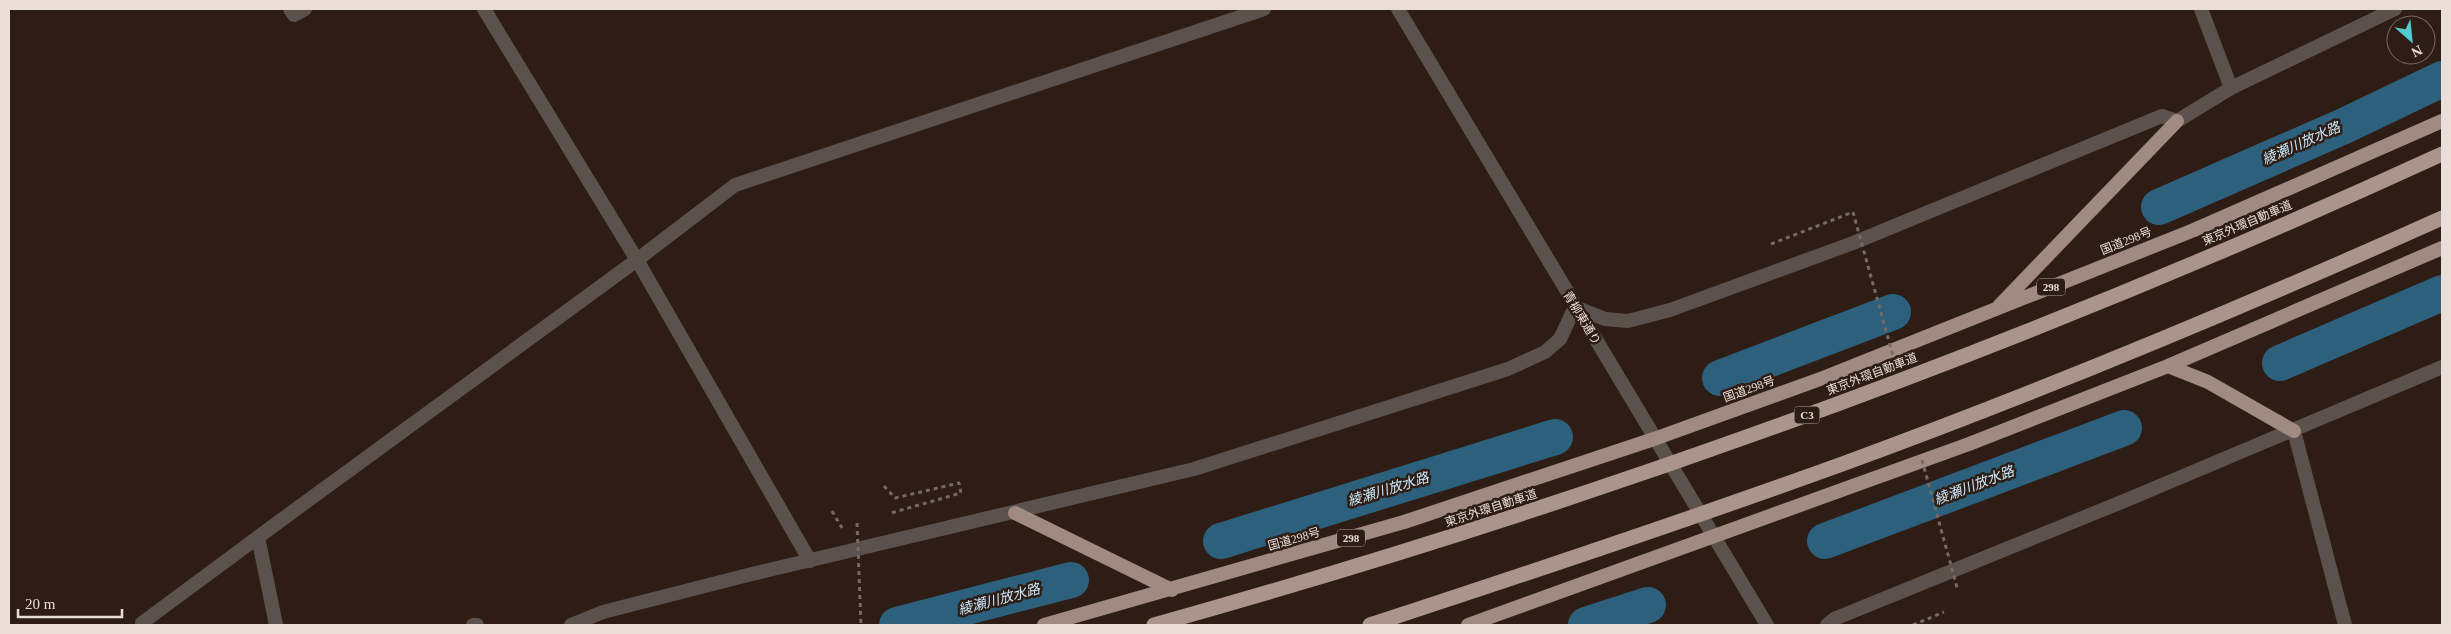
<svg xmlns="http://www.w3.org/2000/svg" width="2451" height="634" font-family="'Times New Roman','Noto Sans JP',serif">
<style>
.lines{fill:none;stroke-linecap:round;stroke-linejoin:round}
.canal{stroke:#2d607c;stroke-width:36}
.path{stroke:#786962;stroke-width:3;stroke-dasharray:4 4;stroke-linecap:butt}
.service{stroke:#5b524e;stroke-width:14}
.minor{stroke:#5b524e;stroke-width:14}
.tertiary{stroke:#5b524e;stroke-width:14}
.trunk{stroke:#a08a82;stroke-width:14}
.path-bridge{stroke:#786962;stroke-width:3;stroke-dasharray:4 4;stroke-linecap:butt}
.motorway-bridge{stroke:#ab948b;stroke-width:15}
.labels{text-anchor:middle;stroke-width:5;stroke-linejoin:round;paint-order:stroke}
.shield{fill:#2e1d15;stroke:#b2a49e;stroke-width:1}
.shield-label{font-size:11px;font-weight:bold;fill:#eaded8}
.street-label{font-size:12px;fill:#eaded8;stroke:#2e1d15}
.water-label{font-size:14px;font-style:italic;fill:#c9e7fa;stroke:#2e1d15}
</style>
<rect width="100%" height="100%" fill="#2e1d15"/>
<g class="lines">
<path class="canal" d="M2159,207L2344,126L2442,79
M2280,363L2442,293
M1720,378L1893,312
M1221,541L1555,437
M1825,541L2124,428
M897,625L1071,580
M1586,625L1648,605"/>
<path class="path" d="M1771,244L1853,212
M884,486L895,498L959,483L961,493L891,513
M832,511L842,528
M1913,625L1944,612"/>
<path class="service" d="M290,9L294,15L305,9
M2201,9L2231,88"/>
<path class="minor" d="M484,9L637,260L810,561
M2294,431L2345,625
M142,623L258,537
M276,625L258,537L637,260L735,185L1264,9
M473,625H477
M571,625L603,612L748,575L1194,469L1508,369L1545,352L1560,339L1575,307L1605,319L1628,321L1670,310L1853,243L2162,116L2177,121L2231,88L2395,9
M1827,625L1834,619L2129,499L2442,367"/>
<path class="tertiary" d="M1398,9L1767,625"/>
<path class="trunk" d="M1999,306L2177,121
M2168,366L2208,382L2294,431
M1015,513L1172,590
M1044,625L1404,522L1654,439L1823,378L2194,230L2442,121
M1468,625L1969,444L2168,366L2442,248"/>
<path class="path-bridge" d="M1853,212L1893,356
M1922,460L1958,591
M857,523L861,625"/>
<path class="motorway-bridge" d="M1154,625C1594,502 2026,345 2442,154
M1370,625C1529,573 1688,520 1845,463C2047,389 2246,306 2442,218"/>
</g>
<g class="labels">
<g class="shield">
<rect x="2037" y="278.5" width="28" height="17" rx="4"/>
<rect x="1794.5" y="406.5" width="25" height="17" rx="4"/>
<rect x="1337" y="529.5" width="28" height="17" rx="4"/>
</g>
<g class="shield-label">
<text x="2051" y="291">298</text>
<text x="1807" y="419">C3</text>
<text x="1351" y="542">298</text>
</g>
<g class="street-label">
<text transform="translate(2247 223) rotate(-23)" y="4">東京外環自動車道</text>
<text transform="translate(2126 241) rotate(-22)" y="4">国道298号</text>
<text transform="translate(1582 318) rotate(59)" y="4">青柳東通り</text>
<text transform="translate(1872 374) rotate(-21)" y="4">東京外環自動車道</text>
<text transform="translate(1749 389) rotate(-20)" y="4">国道298号</text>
<text transform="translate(1491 508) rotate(-18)" y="4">東京外環自動車道</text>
<text transform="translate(1294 539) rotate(-16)" y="4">国道298号</text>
</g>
<g class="water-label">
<text transform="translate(2301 143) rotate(-24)" y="5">綾瀬川放水路</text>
<text transform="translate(1974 485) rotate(-21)" y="5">綾瀬川放水路</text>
<text transform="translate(1388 489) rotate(-17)" y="5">綾瀬川放水路</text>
<text transform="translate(999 599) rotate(-15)" y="5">綾瀬川放水路</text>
</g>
</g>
<rect width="2451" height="634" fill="none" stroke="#eaded8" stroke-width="20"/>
<g transform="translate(2411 40) rotate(153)"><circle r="24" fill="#2e1d15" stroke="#796a63"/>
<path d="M0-4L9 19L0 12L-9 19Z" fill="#52ccd0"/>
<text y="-8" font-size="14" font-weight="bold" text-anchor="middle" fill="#eaded8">N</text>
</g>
<path d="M18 609v8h104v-8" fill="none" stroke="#eaded8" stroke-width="2.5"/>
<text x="25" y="609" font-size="15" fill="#eaded8" stroke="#2e1d15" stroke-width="4" paint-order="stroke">20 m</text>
</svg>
